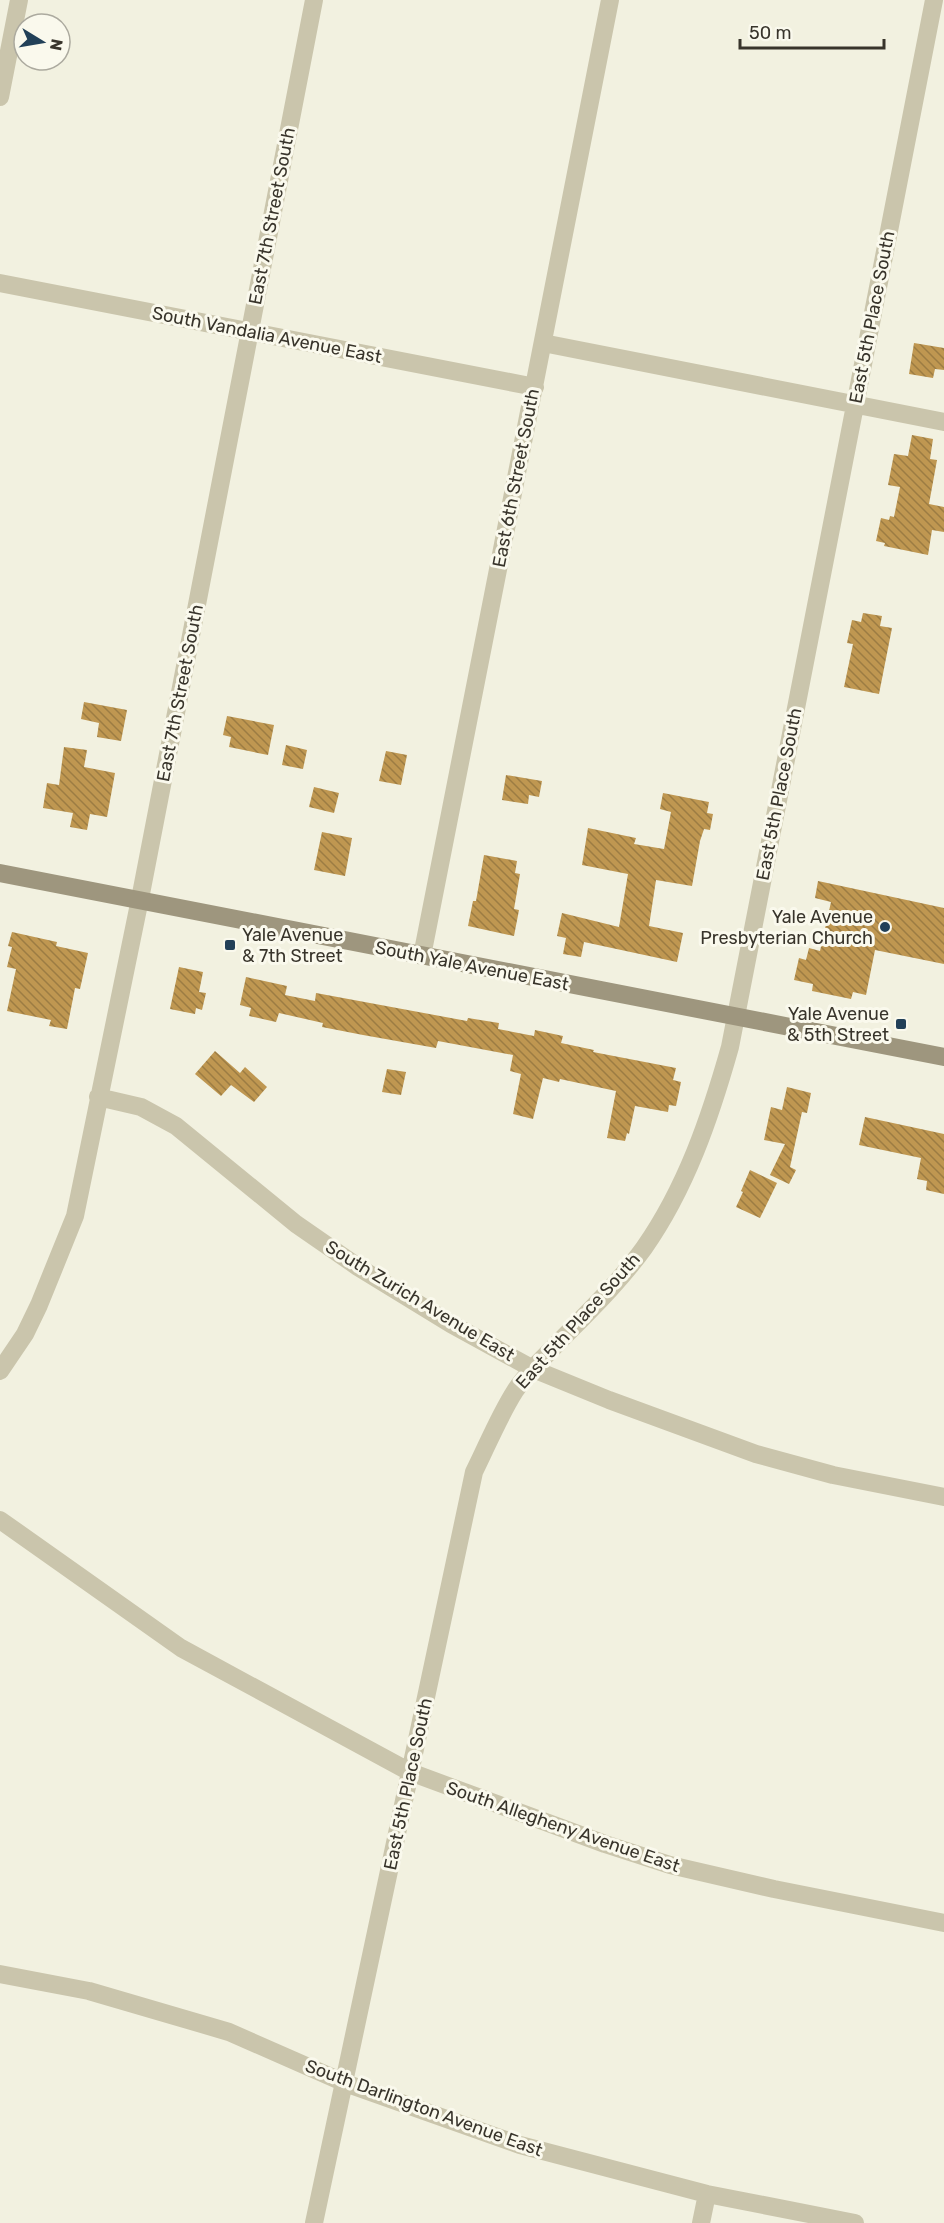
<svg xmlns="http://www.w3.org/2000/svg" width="944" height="2223" font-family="Rubik,sans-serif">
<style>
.building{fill:url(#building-back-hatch)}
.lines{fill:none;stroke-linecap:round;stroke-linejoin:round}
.street{stroke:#cac5ac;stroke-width:18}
.secondary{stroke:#9e967e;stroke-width:18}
.poi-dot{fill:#224058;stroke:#faf9ed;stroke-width:2}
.labels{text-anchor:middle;stroke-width:6;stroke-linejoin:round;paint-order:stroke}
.street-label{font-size:18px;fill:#38342b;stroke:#faf9ed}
.poi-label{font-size:18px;fill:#38342b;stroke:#faf9ed;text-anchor:end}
</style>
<defs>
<pattern id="building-back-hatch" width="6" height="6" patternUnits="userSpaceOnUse" patternTransform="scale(1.5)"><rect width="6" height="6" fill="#bf9751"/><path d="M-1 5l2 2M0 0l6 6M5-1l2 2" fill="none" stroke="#9c7c43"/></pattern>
</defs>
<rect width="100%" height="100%" fill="#f2f1e0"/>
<path class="building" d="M914,343L944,348V370L935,369L933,378L909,374Z
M912,435L933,439L930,459L937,460L929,504L944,507V532L932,530L928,555L884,546L885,543L876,541L881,518L889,520L890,516L894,517L900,487L888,485L894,454L908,456Z
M863,613L882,616L880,626L892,628L879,694L844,687L853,644L847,643L852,620L861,622Z
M84,702L127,710L121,741L97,737L99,723L81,719Z
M227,716L274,725L268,755L229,747L231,737L223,735Z
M286,745L307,750L303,769L282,765Z
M64,747L87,750L84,767L115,773L107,817L90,814L87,830L70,827L73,813L43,808L47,783L59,785Z
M386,751L407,755L401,785L379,781Z
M506,775L542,781L539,797L529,795L528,804L502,800Z
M314,787L339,793L334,813L309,807Z
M663,793L709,802L707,813L713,814L710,830L704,829L700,841L692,886L656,880L649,926L683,933L677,962L584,942L581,957L563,954L566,938L557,936L562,913L619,927L628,874L582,865L588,828L636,838L634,844L664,849L671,812L660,809Z
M322,832L352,838L345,876L314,870Z
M484,855L517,861L515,873L520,874L514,909L519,910L514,936L468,926L473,901H476Z
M818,881L944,908V964L875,950L866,995L853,992L851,999L812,991L813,984L794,980L799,958L806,960L809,948L820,951L831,902L815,898Z
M12,932L57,942L56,946L88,953L80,989L75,988L67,1029L49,1026L51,1020L7,1011L16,969L7,967L12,947L8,946Z
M179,967L203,972L199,992L206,993L202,1010L196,1008L195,1014L170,1009Z
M246,977L287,986L285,995L315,1001L316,993L467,1021L468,1018L499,1023L498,1029L534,1036L535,1030L563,1036L561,1043L594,1050L593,1052L676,1068L673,1080L681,1082L676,1106L669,1105L668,1112L635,1106L629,1134L627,1133L625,1141L607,1138L616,1091L560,1079L559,1082L543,1078L533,1119L513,1114L521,1074L510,1071L513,1055L438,1041L436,1048L363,1035L322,1027L323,1023L279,1013L276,1022L249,1016L251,1008L240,1005Z
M215,1051L240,1073L245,1067L267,1087L254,1102L231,1085L221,1096L195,1074Z
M387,1069L406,1072L401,1095L382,1092Z
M787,1087L811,1093L807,1113L802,1112L790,1167L796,1170L789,1184L770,1175L785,1144L764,1140L771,1107L782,1110Z
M865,1117L944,1134V1194L926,1190L927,1181L917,1179L921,1158L859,1145Z
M750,1170L777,1183L760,1218L736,1207L743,1192L741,1191Z"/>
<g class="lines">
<path class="street" d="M0,97L19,0
M0,283L535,387
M543,343L944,422
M422,956L610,0
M98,1097L141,1107L176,1126L296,1224L358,1267L451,1324L533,1369L609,1400L756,1454L833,1475L944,1497
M0,1371L25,1334L39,1305L75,1216L140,899L314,0
M0,1520L181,1648L410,1772L605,1844L670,1865L774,1889L944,1923
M0,1974L89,1991L229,2032L345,2083L520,2145L707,2194L855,2223
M314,2223L474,1472C487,1446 499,1416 515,1391C526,1374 541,1360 555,1346C585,1315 618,1284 644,1248C686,1188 710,1118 730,1047L934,0
M701,2223L707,2194"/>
<path class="secondary" d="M0,873L944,1057"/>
</g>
<g class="poi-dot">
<circle cx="885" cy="927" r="6"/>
<rect x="224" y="939" width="12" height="12" rx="3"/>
<rect x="895" y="1018" width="12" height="12" rx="3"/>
</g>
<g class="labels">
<g class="street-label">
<text transform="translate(272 216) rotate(-79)" y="6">East 7th Street South</text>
<text transform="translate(872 317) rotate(-79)" y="6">East 5th Place South</text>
<text transform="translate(267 335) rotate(11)" y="6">South Vandalia Avenue East</text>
<text transform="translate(516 478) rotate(-79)" y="6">East 6th Street South</text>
<text transform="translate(180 693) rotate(-79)" y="6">East 7th Street South</text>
<text transform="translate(779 794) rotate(-79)" y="6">East 5th Place South</text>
<text transform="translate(472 966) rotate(11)" y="6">South Yale Avenue East</text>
<text transform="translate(420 1301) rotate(31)" y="6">South Zurich Avenue East</text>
<text transform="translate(578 1321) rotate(-48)" y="6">East 5th Place South</text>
<text transform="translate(408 1784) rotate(-78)" y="6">East 5th Place South</text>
<text transform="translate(563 1827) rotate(19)" y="6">South Allegheny Avenue East</text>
<text transform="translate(424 2108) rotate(20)" y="6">South Darlington Avenue East</text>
</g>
<g class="poi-label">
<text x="873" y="923">Yale Avenue<tspan x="873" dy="21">Presbyterian Church</tspan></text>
<text x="242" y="941" text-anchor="start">Yale Avenue<tspan x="242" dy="21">&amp; 7th Street</tspan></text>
<text x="889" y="1020">Yale Avenue<tspan x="889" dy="21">&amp; 5th Street</tspan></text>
</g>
</g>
<g transform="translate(42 42) rotate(101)"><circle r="28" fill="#faf9ed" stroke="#acaa9f" stroke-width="1.5"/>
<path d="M0-4.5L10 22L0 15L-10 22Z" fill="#224058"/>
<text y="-9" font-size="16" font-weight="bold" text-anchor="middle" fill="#38342b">N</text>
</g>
<path d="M740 39v9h144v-9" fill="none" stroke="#38342b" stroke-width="3"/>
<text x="749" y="39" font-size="18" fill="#38342b" stroke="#faf9ed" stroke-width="4.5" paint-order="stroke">50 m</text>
</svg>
